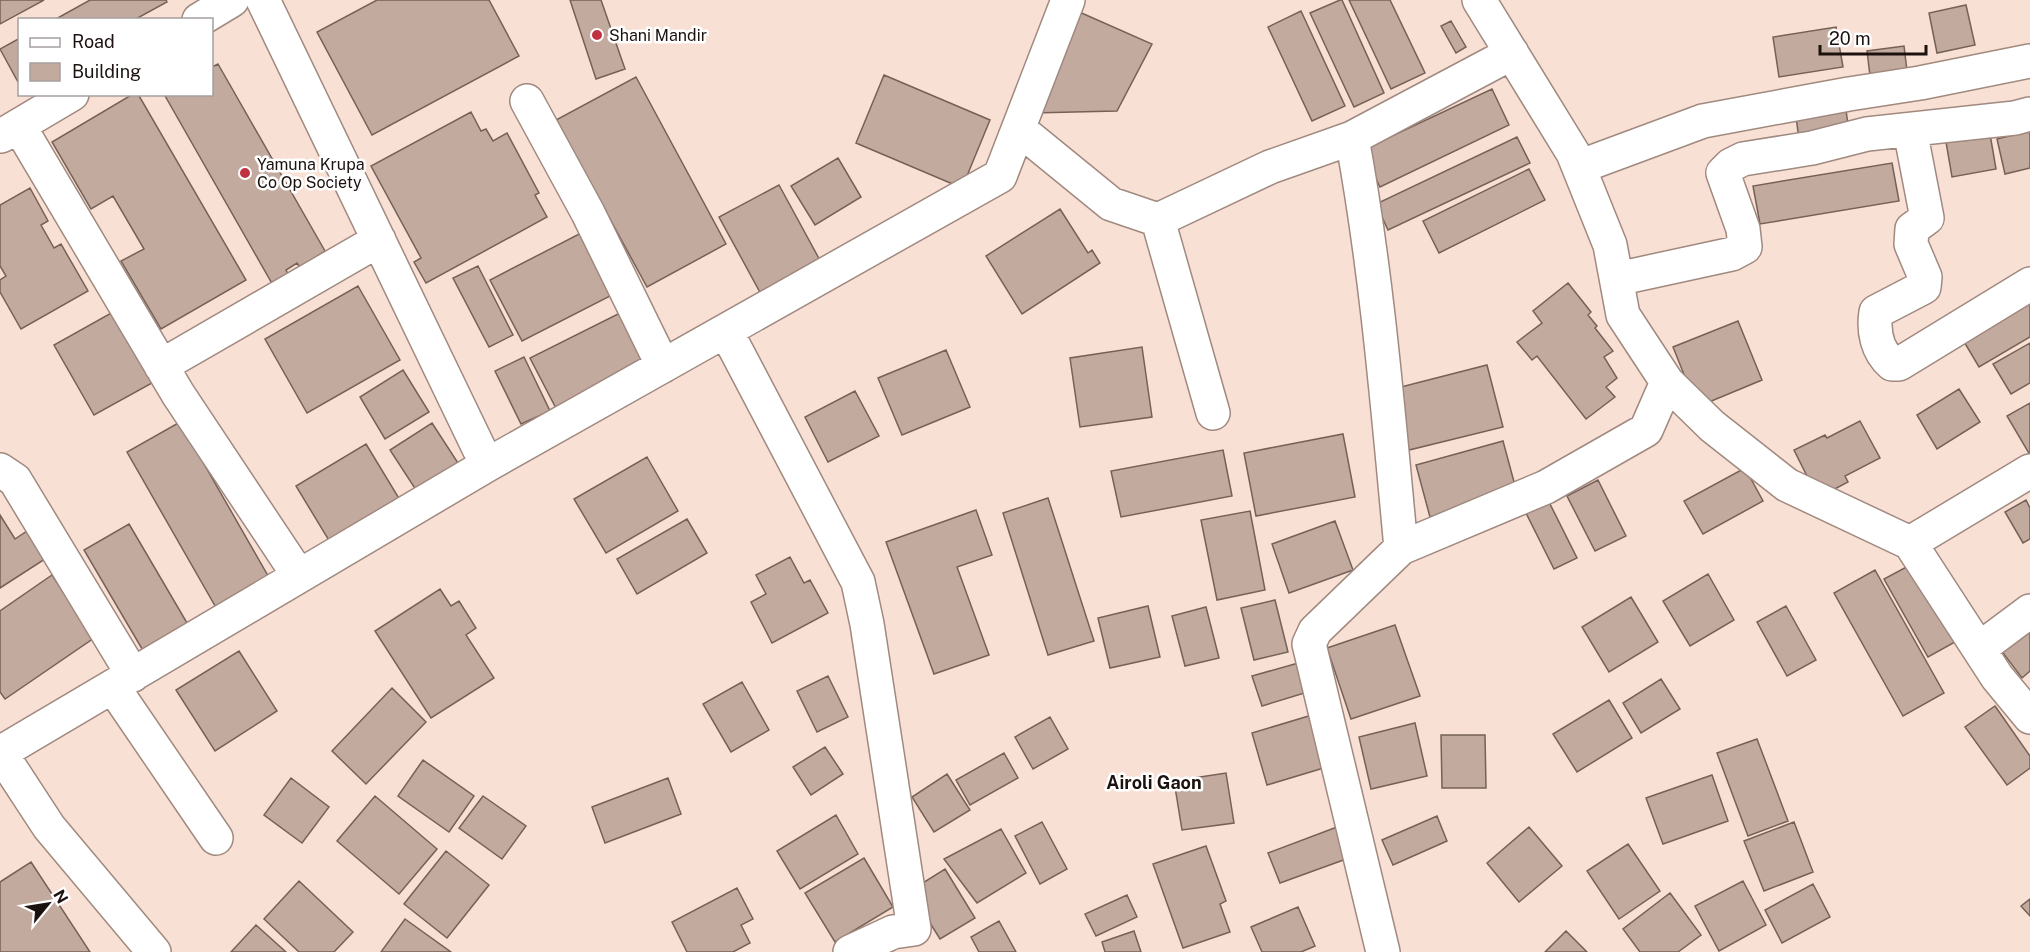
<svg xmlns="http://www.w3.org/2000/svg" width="2030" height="952" font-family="'Public Sans',sans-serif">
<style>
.building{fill:#c2aa9f;stroke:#766157;stroke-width:1.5}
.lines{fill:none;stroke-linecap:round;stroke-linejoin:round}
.minor-casing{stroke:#a0897f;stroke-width:36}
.minor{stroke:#fff;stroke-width:33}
.poi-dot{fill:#c13141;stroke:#fff;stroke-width:2}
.labels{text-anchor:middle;stroke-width:5;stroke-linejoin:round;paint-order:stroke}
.poi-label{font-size:16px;fill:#1b120f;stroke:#fff;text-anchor:start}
.neighbourhood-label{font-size:18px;font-weight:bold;fill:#1b120f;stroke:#fff}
</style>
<rect width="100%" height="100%" fill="#f9e0d4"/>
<path class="building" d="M0,0H44L0,24Z
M90,0H166L167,2L134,20H54Z
M377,0H489L519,56L372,135L317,32Z
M570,0H601L625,69L596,79Z
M1340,0H1342L1384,93L1354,107L1310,13Z
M1349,0H1390L1425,73L1391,89Z
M1966,5L1975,45L1937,53L1929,13Z
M1077,11L1152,44L1117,111L1032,113Z
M1301,11L1345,106L1312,121L1268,27Z
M1451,21L1466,47L1456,53L1441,26Z
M1836,27L1843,67L1779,77L1773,37Z
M20,38V81L18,82L0,49Z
M1904,46L1908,79L1871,84L1867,51Z
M218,64L325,251L316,257L318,261L302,271L297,263L286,270L290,278L274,287L164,94H212V67Z
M884,75L990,120L962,188L856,143Z
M636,77L726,244L647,287L556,120Z
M1492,89L1509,125L1380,187L1362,150Z
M133,94H138L246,280L161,329L121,261L144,249L113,196L91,209L52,142Z
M1845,103L1850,139L1800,146L1795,110Z
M471,112L481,131L486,129L493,141L507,133L539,193L535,195L547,217L426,283L414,262L421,258L371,166Z
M2030,131V168L2005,174L1997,139Z
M1990,134L1996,169L1952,177L1946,142Z
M1517,137L1530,163L1388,230L1376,204Z
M838,158L861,197L815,225L791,186Z
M1892,163L1899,201L1760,224L1753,186Z
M1529,169L1545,200L1439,253L1423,221Z
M779,185L822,264L762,296L719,217Z
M30,188L48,221L41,225L54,248L61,244L88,291L21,329L0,292V280L6,276L0,266V205Z
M1060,209L1088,253L1092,250L1100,263L1022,314L986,256Z
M585,231L616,293L522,341L490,280Z
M478,266L513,335L489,347L453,278Z
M1568,283L1591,312L1588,315L1597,326L1595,328L1613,351L1604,357L1617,378L1606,387L1615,397L1586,419L1537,356L1532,360L1517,342L1542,323L1533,311Z
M358,286L400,360L307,413L265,339Z
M2030,293V337L1979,367L1960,335Z
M113,312L152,383L94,415L54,345Z
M622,312L651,369L560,416L530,358Z
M1738,321L1762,380L1697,407L1673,347Z
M2030,343V383L2011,394L1993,364Z
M1142,347L1152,417L1080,427L1070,358Z
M946,350L970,407L902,435L878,378Z
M524,357L550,411L521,424L495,371Z
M1487,365L1503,427L1409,450L1393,389Z
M403,370L429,412L385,439L360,397Z
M1959,389L1980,422L1937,449L1917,415Z
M855,391L879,436L828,462L805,417Z
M2030,403V455L2007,416Z
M1860,421L1880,458L1845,476L1848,482L1818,498L1794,450L1825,435L1827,438Z
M180,422L271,581L218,611L127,452Z
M432,423L458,463L416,490L390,450Z
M1343,434L1355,497L1256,516L1244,453Z
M1503,441L1517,493L1430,517L1416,465Z
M366,444L406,510L336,552L296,486Z
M1223,450L1232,496L1121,517L1111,471Z
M647,457L678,511L606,553L574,499Z
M1745,468L1763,501L1703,534L1684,501Z
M1598,480L1626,536L1595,551L1567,496Z
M1048,498L1094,641L1048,655L1003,513Z
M2026,500L2030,508V539L2023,543L2005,512Z
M1549,502L1577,558L1554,569L1526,513Z
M976,510L992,555L957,567L989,655L934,674L886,542Z
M1250,511L1265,590L1217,600L1201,520Z
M0,515L15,539L27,531L45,559L0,588Z
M687,519L707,553L637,594L617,559Z
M1335,521L1353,570L1289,593L1272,544Z
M129,524L190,628L145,654L84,550Z
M790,557L804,583L810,580L828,613L772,643L751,602L766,594L756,575Z
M1912,564L1955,642L1928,657L1884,579Z
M1875,570L1944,693L1903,716L1834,593Z
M1708,574L1734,620L1690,646L1663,601Z
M52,575L94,638L5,699L0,692V611Z
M440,589L451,606L459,601L476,628L466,635L494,678L431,718L375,631Z
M1631,597L1658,642L1609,672L1582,627Z
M1275,600L1288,652L1254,660L1241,608Z
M1148,606L1160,657L1110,668L1098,618Z
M1786,606L1816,660L1787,676L1757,622Z
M1206,607L1219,658L1185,666L1172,616Z
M1395,625L1420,696L1351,719L1327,648Z
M2030,626V671L2022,678L2000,649Z
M239,651L277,711L215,751L176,690Z
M1302,662L1311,691L1262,706L1252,676Z
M828,676L848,717L817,732L797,691Z
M1661,679L1680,709L1641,733L1623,703Z
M742,682L769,730L731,752L703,704Z
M392,688L426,722L366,784L332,751Z
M1609,700L1632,738L1577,772L1553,734Z
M1995,706L2030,756V768L2007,785L1965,727Z
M1312,715L1327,767L1267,785L1252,733Z
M1050,717L1068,749L1033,769L1015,737Z
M1415,723L1427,776L1371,789L1359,737Z
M1441,735H1485L1486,788H1442Z
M1757,739L1788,821L1748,836L1717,753Z
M825,747L843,774L811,795L793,767Z
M1004,753L1018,778L970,805L956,780Z
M423,760L474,796L449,832L398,796Z
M1226,773L1234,823L1182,830L1174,781Z
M947,774L970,810L934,832L912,797Z
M1712,775L1728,821L1663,844L1646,798Z
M291,778L329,807L302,843L264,815Z
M668,778L681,814L605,843L592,807Z
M375,796L437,849L399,894L337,841Z
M483,796L526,826L502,859L459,828Z
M836,815L858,854L800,889L777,851Z
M1437,816L1447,841L1393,865L1382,840Z
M1042,822L1067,869L1040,884L1015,836Z
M1794,822L1813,872L1764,891L1744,841Z
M1337,827L1349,858L1280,883L1268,853Z
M1529,827L1562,866L1519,902L1487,863Z
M1001,829L1026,873L977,903L944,859Z
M1628,844L1660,891L1619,919L1587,871Z
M1206,846L1226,901L1220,904L1230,932L1183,948L1153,864Z
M446,851L489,885L447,938L404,904Z
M864,858L893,907L835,942L805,893Z
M31,862L90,952H0V882Z
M945,869L975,918L940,939L910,891Z
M299,881L353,932L334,952H299L264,919Z
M1743,881L1766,925L1719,951L1695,906Z
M1813,884L1830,917L1782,943L1765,910Z
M737,888L753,919L741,925L750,943L733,952H687L672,922Z
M1670,893L1701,935L1678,952H1640L1623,929Z
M1127,895L1137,917L1096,936L1085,914Z
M2030,899V916L2021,906Z
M1298,907L1315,946L1301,952H1262L1251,927Z
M405,919L451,952H381Z
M999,921L1016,952H979L971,937Z
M256,925L286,952H231Z
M1134,931L1141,952H1105L1102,942Z
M1566,931L1587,952H1545Z"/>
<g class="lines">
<g class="minor-casing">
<path id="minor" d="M263,0L487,465
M1479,0L1573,153L1610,245L1623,315L1667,382L1712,426L1787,485L1910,543L1997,677L2030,717
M199,20L232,0
M527,101L588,213L663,366
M19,126L178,394L299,576
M1019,129L1111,204L1158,220L1270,167L1352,138C1377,273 1388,411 1401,548
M1910,130L1927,218L1912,229L1911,244L1925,277L1924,287L1876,312C1873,331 1877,351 1892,364H1899L2030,284
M1,136L72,94
M1352,138L1512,53
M1579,167L1703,121L1849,94L1920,83L2030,61
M1158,220L1213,413
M1617,279L1732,254L1745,247L1743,229L1723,173L1731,165L1743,159L1812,148L1867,134L2015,118L2030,114
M726,331L858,582L867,624L914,929L893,932L850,952
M161,366L379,240
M0,470L15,480L133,675
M1910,543L2030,471
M1979,649L2030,611
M113,687L216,838
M0,752L49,827L154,952
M0,753L487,465L1000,176L1068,0
M1383,952L1309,644L1315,631L1401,548L1546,487L1646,430L1667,382"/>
</g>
<use href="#minor" class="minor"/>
</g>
<g class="poi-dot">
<circle cx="597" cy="35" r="6"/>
<circle cx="245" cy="173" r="6"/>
</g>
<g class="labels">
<g class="poi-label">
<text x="609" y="41">Shani Mandir</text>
<text x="257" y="170">Yamuna Krupa<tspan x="257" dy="18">Co Op Society</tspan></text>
</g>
<g class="neighbourhood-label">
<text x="1154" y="789">Airoli Gaon</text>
</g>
</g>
<rect x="18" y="18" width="195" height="78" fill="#ffffff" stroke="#a4a09f" stroke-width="1.5"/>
<rect x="30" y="38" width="30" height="9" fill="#ffffff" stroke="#a4a09f" stroke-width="1.5"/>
<text x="72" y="48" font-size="18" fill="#1b120f">Road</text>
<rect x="30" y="63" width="30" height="18" fill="#c2aa9f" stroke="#a4a09f" stroke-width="1.5"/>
<text x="72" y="78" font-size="18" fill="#1b120f">Building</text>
<g transform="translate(48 904) rotate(60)" stroke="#ffffff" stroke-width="4.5" paint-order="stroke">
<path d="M0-4.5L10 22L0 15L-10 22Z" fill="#1b120f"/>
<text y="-9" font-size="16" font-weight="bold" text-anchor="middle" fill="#1b120f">N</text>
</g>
<path d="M1820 45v9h106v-9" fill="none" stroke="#1b120f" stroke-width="3"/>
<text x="1829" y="45" font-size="18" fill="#1b120f" stroke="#ffffff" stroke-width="4.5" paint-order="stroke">20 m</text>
</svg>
